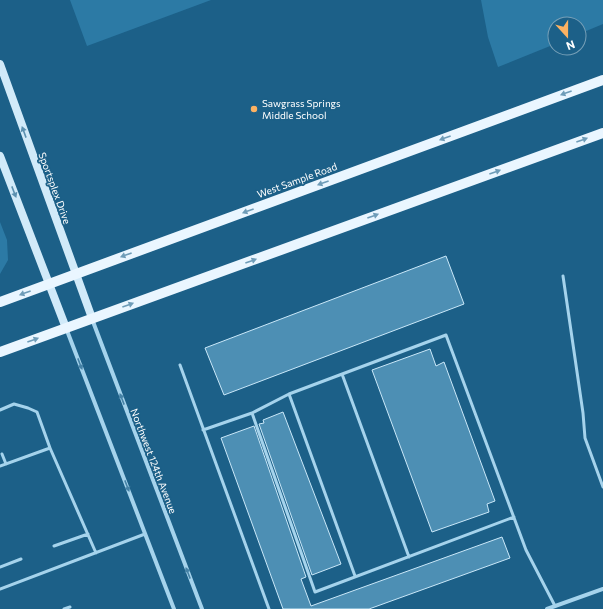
<svg xmlns="http://www.w3.org/2000/svg" width="603" height="609" font-family="Commissioner,sans-serif">
<style>
.green{fill:#2c7aa5}
.building{fill:#4d8fb4;stroke:#cae8f9}
.lines{fill:none;stroke-linecap:round;stroke-linejoin:round}
.lane{stroke:#a5d3ec;stroke-width:3}
.street{stroke:#a5d3ec;stroke-width:4}
.secondary{stroke:#d1eaf9;stroke-width:8}
.primary{stroke:#eaf6ff;stroke-width:10}
.oneway{fill:#6e9cb8}
.oneway2{fill:#5b90b0}
.oneway3{fill:#4582a6}
.poi-dot{fill:#fdb262;stroke:#1c6088;stroke-width:1.5}
.labels{text-anchor:middle;stroke-width:3.5;stroke-linejoin:round;paint-order:stroke}
.poi-label{font-size:10px;fill:#fff;stroke:#1c6088;text-anchor:start}
.street-label{font-size:10px;fill:#fff;stroke:#1c6088}
</style>
<rect width="100%" height="100%" fill="#1c6088"/>
<path class="green" d="M70,0H211L87,46Z
M481,0H603V24L579,34V24H555V44L498,67L488,37Z
M0,222L7,240L8,260L0,274Z"/>
<path class="building" d="M446,256L464,304L224,395L205,348Z
M430,349L436,366L444,362L495,501L487,504L489,512L432,532L372,370Z
M283,412L341,564L312,575L259,424L264,423L263,420Z
M254,426L306,577L301,579L311,606L502,537L510,558L369,609H283L221,438Z"/>
<g class="lines">
<path class="lane" d="M563,276L583,413L585,438L603,487
M180,365L269,609
M342,374L409,557
M289,394L355,576
M0,410L14,404L28,408L37,412L50,448L96,553
M252,413L315,592L514,517
M203,430L252,413L289,394L446,335L526,550L555,606
M2,454L6,464
M0,466L50,448
M54,546L88,534
M0,567L21,559
M0,589L145,534
M64,609L70,607"/>
<path class="street" d="M92,319L202,609
M66,328L174,609
M547,609L603,589"/>
<path class="secondary" d="M0,64L92,318
M0,156L66,328"/>
<path class="primary" d="M0,302L603,80
M0,352L603,133"/>
</g>
<defs><path id="oneway-solid" d="M-6-.8H1V-3.2L6.5 0L1 3.2V.8H-6Z"/></defs>
<g class="oneway">
<use href="#oneway-solid" transform="translate(566 93) rotate(160)"/>
<use href="#oneway-solid" transform="translate(445 138) rotate(160)"/>
<use href="#oneway-solid" transform="translate(582 140) rotate(-20)"/>
<use href="#oneway-solid" transform="translate(495 172) rotate(-20)"/>
<use href="#oneway-solid" transform="translate(323 183) rotate(160)"/>
<use href="#oneway-solid" transform="translate(248 211) rotate(160)"/>
<use href="#oneway-solid" transform="translate(373 216) rotate(-20)"/>
<use href="#oneway-solid" transform="translate(126 255) rotate(160)"/>
<use href="#oneway-solid" transform="translate(251 261) rotate(-20)"/>
<use href="#oneway-solid" transform="translate(25 293) rotate(160)"/>
<use href="#oneway-solid" transform="translate(128 305) rotate(-20)"/>
<use href="#oneway-solid" transform="translate(33 340) rotate(-20)"/>
</g>
<g class="oneway2">
<use href="#oneway-solid" transform="translate(24 132) rotate(-110)"/>
<use href="#oneway-solid" transform="translate(14 192) rotate(69)"/>
</g>
<g class="oneway3">
<use href="#oneway-solid" transform="translate(80 364) rotate(69)"/>
<use href="#oneway-solid" transform="translate(122 399) rotate(-111)"/>
<use href="#oneway-solid" transform="translate(127 486) rotate(69)"/>
<use href="#oneway-solid" transform="translate(188 573) rotate(-111)"/>
</g>
<circle class="poi-dot" cx="254" cy="109" r="4"/>
<g class="labels">
<g class="poi-label">
<text x="262" y="107">Sawgrass Springs<tspan x="262" dy="12">Middle School</tspan></text>
</g>
<g class="street-label">
<text transform="translate(297 180) rotate(-20)" y="4">West Sample Road</text>
<text transform="translate(55 188) rotate(70)" y="4">Sportsplex Drive</text>
<text transform="translate(154 461) rotate(69)" y="4">Northwest 124th Avenue</text>
</g>
</g>
<g transform="translate(567 36) rotate(159)"><circle r="19" fill="#1c6088" stroke="#77a0b8"/>
<path d="M0-3L7 15L0 10L-7 15Z" fill="#fdb262"/>
<text y="-6" font-size="11" font-weight="bold" text-anchor="middle" fill="#ffffff">N</text>
</g>
</svg>
